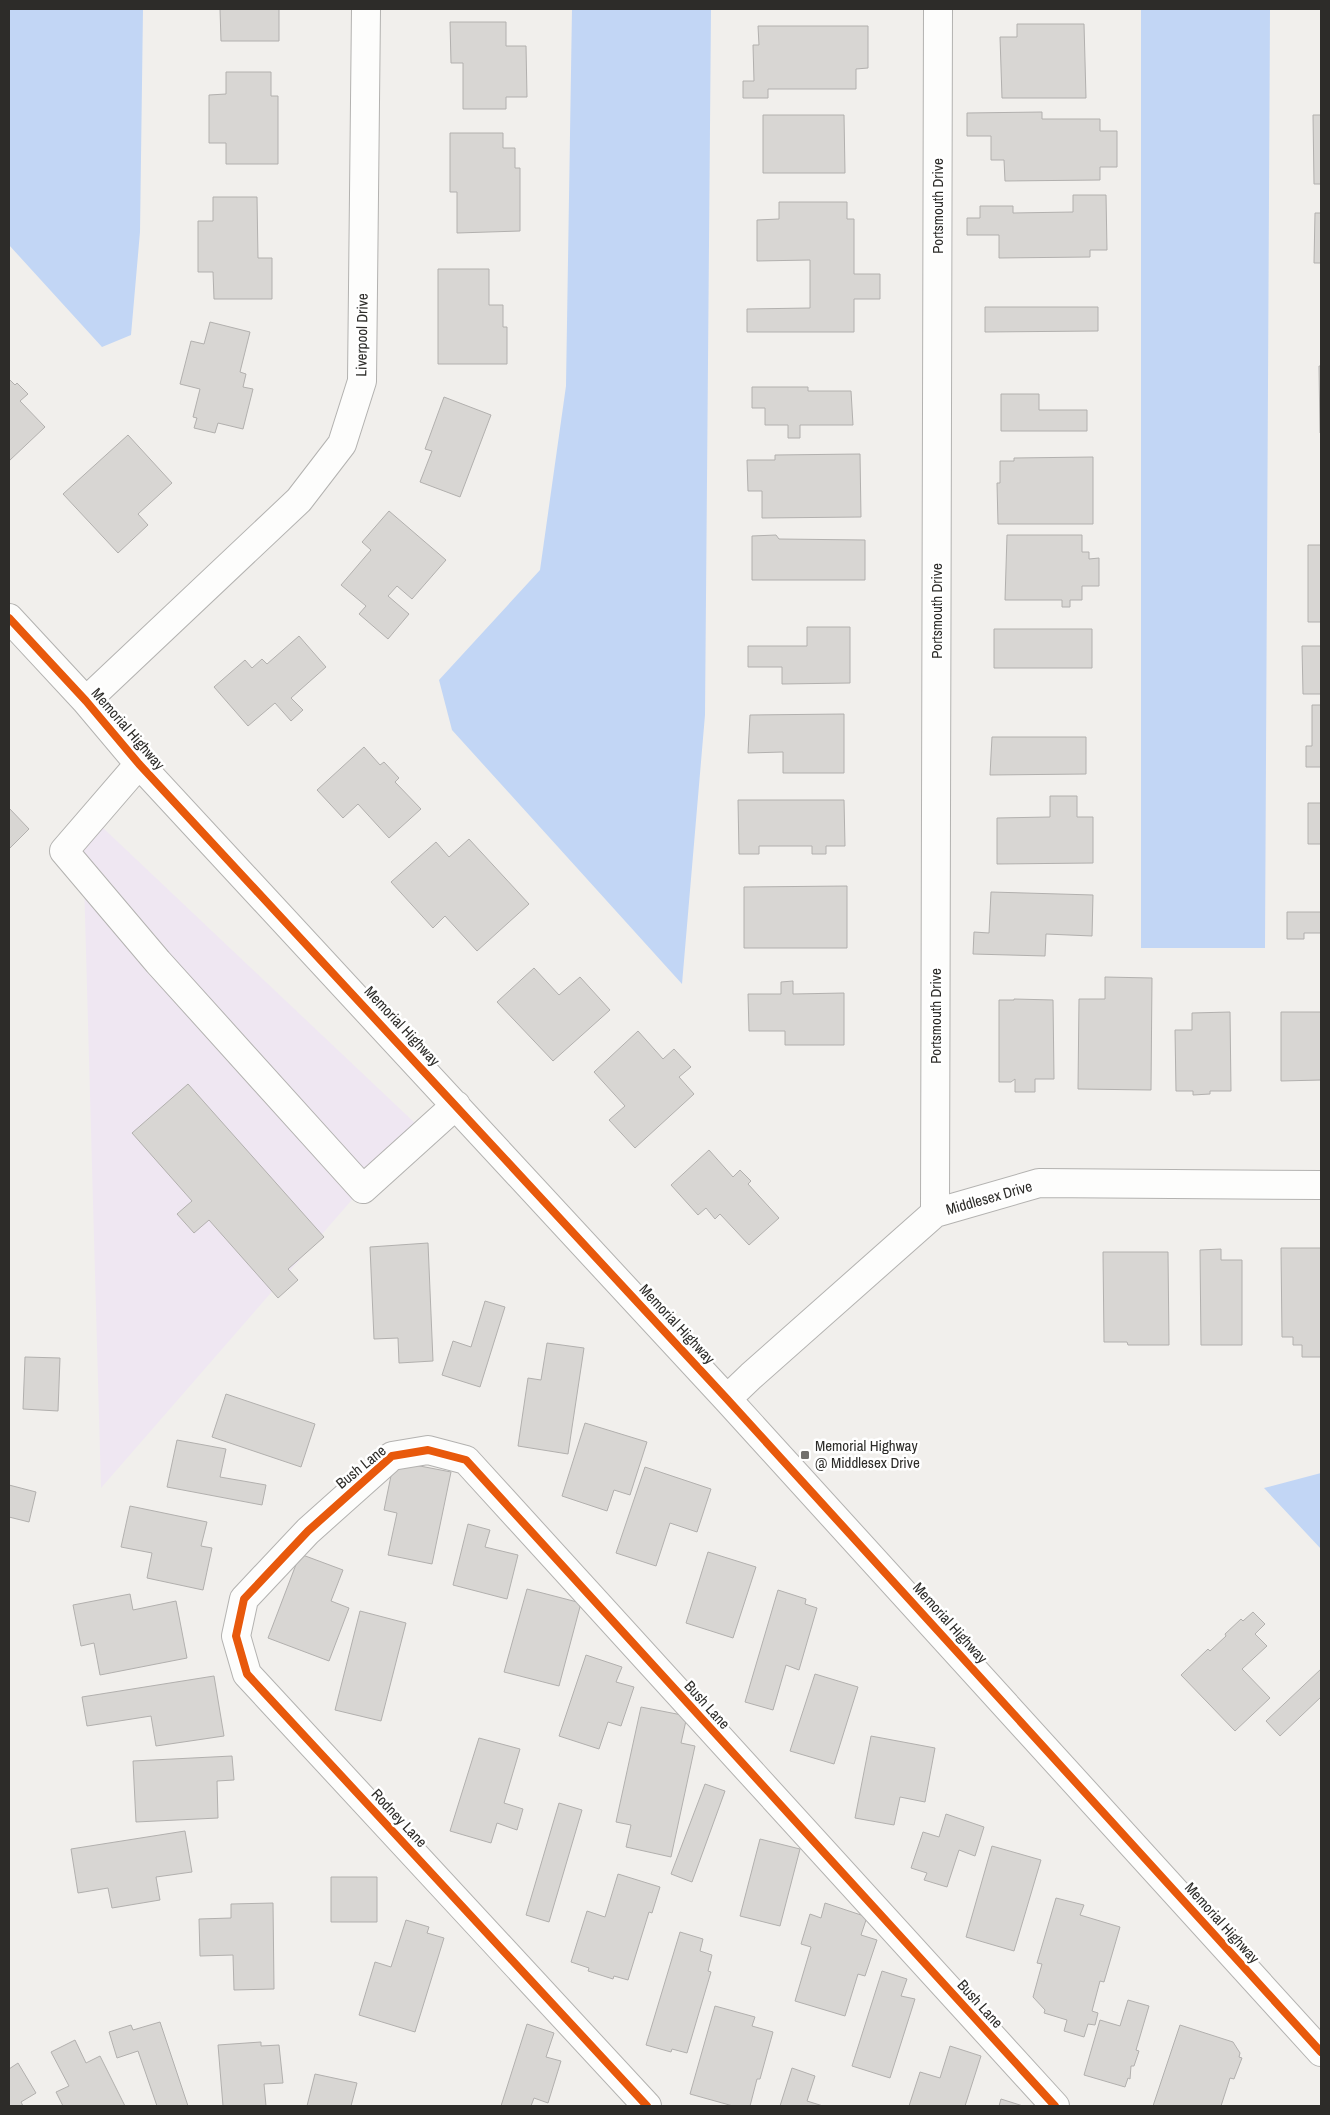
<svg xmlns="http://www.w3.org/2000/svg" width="1330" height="2115" font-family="'Archivo Narrow',sans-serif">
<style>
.commercial{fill:#efe7f2}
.water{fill:#c2d6f5}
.building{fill:#d8d6d3;stroke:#b2b0ae}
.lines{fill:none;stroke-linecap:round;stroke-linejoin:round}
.minor-casing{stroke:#b3b2b0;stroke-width:30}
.minor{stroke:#fdfdfc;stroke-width:28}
.cycleway-casing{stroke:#fff;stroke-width:11}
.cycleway{stroke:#e8590c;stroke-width:8}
.poi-dot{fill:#72706d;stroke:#fff;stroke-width:2}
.labels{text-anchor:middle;stroke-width:5;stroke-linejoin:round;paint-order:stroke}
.street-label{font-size:15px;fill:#2d2c29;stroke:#fff}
.poi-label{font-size:15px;fill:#2d2c29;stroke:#fff;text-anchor:start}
</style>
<rect width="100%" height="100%" fill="#f1efec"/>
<path class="commercial" d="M82,808L417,1125L101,1488Z"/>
<path class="water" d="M9,9H143L140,232L131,335L102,347L9,245Z
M572,9H711L705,715L682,984L452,730L439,680L540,570L566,386Z
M1141,9H1270L1265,948H1141Z
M1321,1473V1549L1264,1488Z"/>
<path class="building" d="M220,9H279V41H221Z
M450,22H506V46H526L527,97H506V109H463V63H451Z
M1017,24H1084L1086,98H1002L1000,37H1017Z
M758,26H868V68L856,69V89H768V98H743V81H754L753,45H759Z
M226,72H271V96H278V164H226V143H209V95L226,94Z
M1042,112V119H1100V131H1117V167H1100V180L1005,181L1004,160H991V136H967V113Z
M763,115H844L845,173H763Z
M1313,115H1321V184H1314Z
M450,133H503V148H515V168H520V231L457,233V192H450Z
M1073,195H1106L1107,250H1090V257L999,258V235H967V218H980V206H1013V213L1073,212Z
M213,197H257L258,258H272V299H214L213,272H198V221H213Z
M779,202H847V219H854V274H880V299H854V332H747V309L810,308V260L757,261V220L779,219Z
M1315,213H1321V263H1314Z
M438,269H489V305H503V327H507V364H438Z
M985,307H1098V331L985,332Z
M210,322L250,332L240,372L246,374L243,387L253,389L243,429L218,423L215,433L194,428L197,418L193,417L200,389L180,384L191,341L204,344Z
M1319,366H1321V433H1320Z
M9,379L15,385L17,383L28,394L20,401L45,427L9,461Z
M752,387H808V391H851L853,425H800V438H788V425H765V408H752Z
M1001,394H1039V410H1087V431H1001Z
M444,397L491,415L460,497L420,482L432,451L425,449Z
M128,435L172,483L138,514L148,525L118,553L63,494Z
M860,454L861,517L762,518V491H748L747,460H775V455Z
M1093,457V524H998L997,483H1000V461H1014V458Z
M389,511L446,560L412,599L397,586L388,596L409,614L388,639L359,614L366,606L341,585L371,550L362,542Z
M776,535L779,539L865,540V580H752V536Z
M1007,535H1082V552H1089V559L1099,558V586H1082V600H1070V607H1062V600H1005Z
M1308,545H1321V622H1308Z
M807,627H850V683L782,684V667H748V646H807Z
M994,629H1092V668H994Z
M299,636L326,667L291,698L303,710L291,721L275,703L248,726L214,687L245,660L252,668L262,659L267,664Z
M1302,646H1321V694H1303Z
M1312,705H1321V767H1306V746H1312Z
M844,714V773H783V752L748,753L750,715Z
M992,737H1086V774L990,775Z
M364,747L380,765L384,762L399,778L395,782L421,809L389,838L358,804L343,818L317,790Z
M1050,796H1077V817H1093V863L997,864V818L1050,817Z
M738,800H844L845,846H826V854H812V846H759V854H739Z
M1308,803H1321V844H1308Z
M9,808L29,829L9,849Z
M469,839L529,904L477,951L445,916L433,928L391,882L436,842L449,857Z
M847,886V948H744V887Z
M991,892L1093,895L1092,936L1046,934L1045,956L973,954L974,932L989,933Z
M1287,912H1321V933H1304V939H1287Z
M534,968L559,995L580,977L610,1010L553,1061L497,1002Z
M1105,977L1152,978L1151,1090L1078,1089L1079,999H1105Z
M793,981V994L844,993V1045H785V1031H749L748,994H781V982Z
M1014,999L1053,1000L1054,1079H1035V1092H1015V1079L1011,1082H999V1000H1014Z
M1230,1012L1231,1091H1210V1094L1193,1095V1091H1176L1175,1030H1192V1013Z
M1281,1012H1321V1080L1281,1081Z
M638,1031L663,1059L674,1049L691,1067L679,1077L694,1094L635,1148L609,1120L625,1106L594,1072Z
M188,1084L324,1237L288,1269L298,1280L278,1298L209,1220L194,1233L177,1214L192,1201L132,1133Z
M709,1150L733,1177L740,1170L751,1181L748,1184L779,1218L749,1245L720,1214L715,1219L706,1208L698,1215L671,1185Z
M428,1243L433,1361L399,1363L398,1338L374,1339L370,1247Z
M1281,1248H1321V1357H1302V1345H1293V1337H1282Z
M1221,1249V1260H1242V1345H1201L1200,1250Z
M1103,1252H1168L1169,1345H1128L1127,1342H1104Z
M485,1301L505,1307L480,1387L442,1375L453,1341L471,1347Z
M547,1343L584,1348L568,1454L518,1446L528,1378L541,1380Z
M25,1357L60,1358L58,1411L23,1409Z
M226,1394L315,1424L301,1467L212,1437Z
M585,1423L647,1442L630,1495L614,1490L607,1511L562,1496Z
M177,1440L226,1449L220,1477L266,1485L262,1505L167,1487Z
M394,1461L451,1472L432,1564L388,1555L397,1513L384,1510Z
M645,1467L711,1489L697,1532L670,1523L656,1566L616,1553Z
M9,1485L36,1492L29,1522L9,1517Z
M130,1506L207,1522L201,1546L212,1548L203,1590L147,1578L152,1553L121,1547Z
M468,1524L490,1530L485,1547L518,1555L507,1599L453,1585Z
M708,1552L756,1567L733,1638L686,1623Z
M300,1554L343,1570L331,1601L349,1608L329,1661L268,1638Z
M527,1589L581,1603L559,1686L504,1672Z
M778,1590L806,1599L805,1604L817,1608L799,1670L786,1665L773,1710L745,1702Z
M130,1594L133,1610L176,1601L187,1658L100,1675L94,1643L81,1646L73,1605Z
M360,1611L406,1623L381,1721L335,1710Z
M1253,1612L1265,1624L1255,1634L1267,1646L1242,1669L1270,1698L1235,1731L1181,1675L1208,1649L1210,1651L1226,1636L1225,1634L1241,1619L1243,1621Z
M586,1655L622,1667L616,1682L634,1687L621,1726L608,1722L599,1749L559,1736Z
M1321,1669V1697L1280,1736L1266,1721Z
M815,1674L858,1687L834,1764L790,1751Z
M214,1676L224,1736L156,1746L151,1716L87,1726L82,1697Z
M641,1707L687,1716L681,1743L695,1746L671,1857L626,1847L631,1825L616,1822Z
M871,1736L935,1748L925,1802L900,1797L894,1825L855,1818Z
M479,1738L520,1749L504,1803L523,1809L517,1830L497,1823L491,1843L450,1831Z
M232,1756L234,1780L217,1781L218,1818L136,1822L133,1761Z
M705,1784L725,1791L692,1882L671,1874Z
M559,1803L582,1810L549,1922L526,1915Z
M946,1814L984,1827L975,1856L959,1850L947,1887L924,1880L927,1873L911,1868L923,1832L939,1837Z
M185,1831L192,1872L156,1877L160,1900L112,1908L108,1888L78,1893L71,1849Z
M760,1839L800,1849L780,1926L740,1916Z
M992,1846L1041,1860L1014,1951L966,1937Z
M618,1874L660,1887L652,1913L649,1912L628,1980L614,1976L613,1979L588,1971L589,1968L571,1962L587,1911L605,1917Z
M331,1877H377V1922H331Z
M1056,1898L1084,1905L1080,1915L1120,1927L1104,1982L1100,1981L1092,2011L1098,2013L1095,2025L1088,2024L1084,2037L1064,2031L1067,2020L1044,2013L1045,2010L1033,1997L1042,1964L1037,1963Z
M273,1903L274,1989L234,1990L233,1955L200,1956L199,1919L231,1918V1904Z
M825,1903L867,1917L861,1935L877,1940L865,1976L858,1974L845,2016L795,2001L811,1947L801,1944L810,1914L821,1918Z
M406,1920L429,1927L427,1933L444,1938L415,2032L359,2015L375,1962L391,1967Z
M680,1932L703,1939L700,1951L712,1955L708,1971L711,1972L687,2053L672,2049L671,2052L646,2045Z
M882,1971L907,1979L901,1996L915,1999L890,2078L852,2066Z
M1128,2000L1149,2006L1136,2050L1139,2051L1134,2066H1131L1130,2079L1128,2078L1125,2087L1084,2075L1100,2020L1120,2026Z
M715,2006L755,2017L752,2026L773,2032L760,2079H757L750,2106H733L690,2094Z
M160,2022L188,2106H157L138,2051L117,2058L109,2032L131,2025L133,2030Z
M527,2024L554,2033L546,2057L561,2061L548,2103L534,2098L531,2106H501Z
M1180,2025L1233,2042L1240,2053L1239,2057L1242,2058L1234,2079L1230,2078L1221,2106H1153Z
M75,2040L86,2063L100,2056L125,2106H63L56,2092L69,2086L51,2052Z
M261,2042V2046L279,2045L283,2083L264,2084L266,2106H223L218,2045Z
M950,2046L981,2056L965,2106H909L920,2072L940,2078Z
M18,2063L36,2093L21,2102L23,2106H9V2069Z
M792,2068L815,2076L807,2101L823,2106H780Z
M315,2074L357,2083L351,2106H307Z
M1001,2099L1023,2106H999Z"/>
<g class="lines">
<g class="minor-casing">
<path id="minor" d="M9,618L86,701L139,764L727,1399L1321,2052
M86,701L299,500L342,444L362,381L366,9
M139,764L64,851L158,962L363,1189L456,1105
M935,1213L938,9
M727,1399L751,1376L935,1213L1039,1183L1321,1185
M647,2106L247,1674L236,1636L244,1599L308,1531L392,1456L428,1450L466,1460L1055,2106"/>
</g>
<use href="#minor" class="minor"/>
<g class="cycleway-casing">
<path id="cycleway" d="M9,618L86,701L139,764L727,1399L1321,2052
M647,2106L247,1674L236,1636L244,1599L308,1531L392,1456L428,1450L466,1460L1055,2106"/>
</g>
<use href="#cycleway" class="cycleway"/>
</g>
<rect class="poi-dot" x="800" y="1450" width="10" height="10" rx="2.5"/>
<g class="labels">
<g class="street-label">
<text transform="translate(938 206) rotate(-90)" y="5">Portsmouth Drive</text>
<text transform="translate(362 335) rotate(-89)" y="5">Liverpool Drive</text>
<text transform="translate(937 611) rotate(-90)" y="5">Portsmouth Drive</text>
<text transform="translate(128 729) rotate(49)" y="5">Memorial Highway</text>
<text transform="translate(936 1016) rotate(-90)" y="5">Portsmouth Drive</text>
<text transform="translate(402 1026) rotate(47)" y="5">Memorial Highway</text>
<text transform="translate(989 1198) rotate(-16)" y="5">Middlesex Drive</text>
<text transform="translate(677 1324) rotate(47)" y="5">Memorial Highway</text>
<text transform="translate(361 1467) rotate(-39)" y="5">Bush Lane</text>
<text transform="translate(950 1623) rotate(48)" y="5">Memorial Highway</text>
<text transform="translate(707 1705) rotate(48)" y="5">Bush Lane</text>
<text transform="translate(399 1818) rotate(47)" y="5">Rodney Lane</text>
<text transform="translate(1222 1923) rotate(48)" y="5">Memorial Highway</text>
<text transform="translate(980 2004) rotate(48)" y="5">Bush Lane</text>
</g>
<g class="poi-label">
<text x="815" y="1451">Memorial Highway<tspan x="815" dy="17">@ Middlesex Drive</tspan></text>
</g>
</g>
<rect width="1330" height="2115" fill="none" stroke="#2d2c29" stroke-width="20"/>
</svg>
